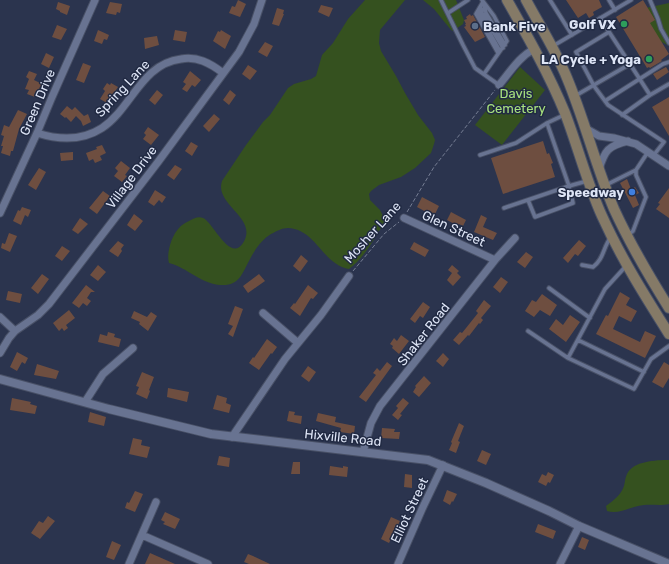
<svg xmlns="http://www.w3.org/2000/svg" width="669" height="564" font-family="Rubik,sans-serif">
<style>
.green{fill:#35511f}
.building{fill:#6e4e40}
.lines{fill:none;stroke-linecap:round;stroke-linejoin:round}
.service-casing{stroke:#485066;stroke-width:5.5}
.minor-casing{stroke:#485066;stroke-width:9}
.tertiary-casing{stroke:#485066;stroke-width:10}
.secondary-casing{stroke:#485066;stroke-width:12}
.path{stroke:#767e94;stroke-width:1;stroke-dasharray:4 2;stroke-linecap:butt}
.service{stroke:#687391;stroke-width:3.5}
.minor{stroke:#687391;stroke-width:7}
.tertiary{stroke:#687391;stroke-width:8}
.secondary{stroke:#857a67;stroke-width:10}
.leisure-dot{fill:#2e9e5b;stroke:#212a43;stroke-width:1.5}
.service-dot{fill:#5c6f8a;stroke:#212a43;stroke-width:1.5}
.shop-dot{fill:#3f7fe0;stroke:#212a43;stroke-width:1.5}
.labels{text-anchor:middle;stroke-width:3;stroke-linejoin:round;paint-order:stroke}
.poi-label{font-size:13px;font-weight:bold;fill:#dee5f6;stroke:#212a43;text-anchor:end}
.street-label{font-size:13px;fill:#dee5f6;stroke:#212a43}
.park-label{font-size:13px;fill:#a8e27e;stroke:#212a43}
</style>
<rect width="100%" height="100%" fill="#2b344e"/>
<path class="green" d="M365,0H405L380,30L379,43L381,51L396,76L405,93L418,115L432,133L435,140L434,144L431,153L415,168L401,177L379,185L371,191L369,194L370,200L380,210L385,220C377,236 363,259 349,269C323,265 316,229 288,228C282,228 277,231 271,234C261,240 254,251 249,261C242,274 239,286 221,285C201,284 188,268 169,263C166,253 172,235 179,228C181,225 185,223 189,221C193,219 198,216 203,218C213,222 230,263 243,243C259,218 214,205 222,181L246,145L263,122L270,115L288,88L294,84L311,79L316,76L322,55L333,43L348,19Z
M423,0H456L464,20L463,24L453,31L451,30L434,9Z
M669,3V46L649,35L646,8Z
M520,67L545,90L502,145L475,125Z
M669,460V504C660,506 653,504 644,505C631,506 619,515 607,511L606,506C613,501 621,495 624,486C625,482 625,478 627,474C633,461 656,460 669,460Z"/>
<path class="building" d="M238,0L246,4L240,17L229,13L232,6L235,7Z
M566,0H599L602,7L593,12L594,15L589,18L586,13L578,18Z
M643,0L655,20L650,23L669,54L661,60L662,61L650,68L649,67L647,68L616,17Z
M58,2L70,6L67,15L60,12V11L56,9Z
M110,2L122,4L120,13L117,12L116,15L106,13Z
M321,5L333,8L329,17L318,12Z
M277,8L284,10L283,14H284L279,26L272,24Z
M470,14L471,16L473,15L485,37L475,42L464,27L466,26L465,24H466L464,20L467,19L466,17Z
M57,25L67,29L61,40L52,37Z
M98,30L109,35L107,40L104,39L102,44L94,41Z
M175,30L187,32L185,42L173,40Z
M221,30L231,36L225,49L213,41L218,31L220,32Z
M157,36L159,45L145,49L144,38Z
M265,42L273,46L267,57L258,52Z
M46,53L54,57L49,68L41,64Z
M83,63L91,66L84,83L76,80Z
M248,65L257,71L250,80L242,74Z
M666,67L669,72L657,80L653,74Z
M29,71L37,74L34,80L42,84L35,97L27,94L29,90L25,89L29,79L26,77Z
M190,71L201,80L195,87L192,85L187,92L182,89L186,84L183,82Z
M107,83L110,85L111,83L118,87L107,103L100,99L105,91L103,89Z
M157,90L163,95L155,105L149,100Z
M230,90L236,95L229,105L223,100Z
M669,97V136L652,107Z
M67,106L72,110L75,107L84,116L88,114L91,122L83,126L81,121L76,116L71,122L66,117L65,118L60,114Z
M18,110L27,114L19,129L13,151H11L10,156L1,153L3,146H1L4,136L1,135L4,125L9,127Z
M214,114L220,119L209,132L203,126Z
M148,127L159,135L151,145L143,139L146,135L144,133Z
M543,141L547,154L549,153L553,163L551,164L555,177L503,194L491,158Z
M191,142L198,146L192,156L185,151Z
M102,145L106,153L100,156L102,160L95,163L93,159L89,161L86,153L97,149L96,147Z
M73,152V160L61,161L60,153Z
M121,161L130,168L125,175L127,176L122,182L114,176L118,171L115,168Z
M175,165L182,169L174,180L167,175Z
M39,168L46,172L36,190L28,185Z
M627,179L631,189L635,187L639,193L635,195L639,205L633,208L620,183Z
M669,188V218L656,209L660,204L658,203Z
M155,190L166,197L162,203L159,200L154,206L148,202Z
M103,191L110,196L97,214L89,208Z
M422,197L439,206L435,214L429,211L428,213L417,207Z
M22,207L31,210L28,217L25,215L21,225L13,221L18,210L20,211Z
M451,212L466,220L463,226L459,224L458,226L447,220Z
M134,214L143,221L135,231L127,225Z
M481,215L487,218L483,227L497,233L493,240L474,232Z
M80,218L88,224L78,234L72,230Z
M9,233L17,236L10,252L1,248L2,243L5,244Z
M579,240L586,246L578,256L575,254L568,263L563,258Z
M118,241L124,245L121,249L122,251L118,257L109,251Z
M414,242L429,250L425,257L410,249Z
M62,246L70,251L62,261L55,256Z
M526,252L533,257L525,268L517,262Z
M301,255L308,261L300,272L293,266Z
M98,265L106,272L98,281L90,275Z
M452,265L459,271L457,273L461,277L453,286L447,280L452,273L448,270Z
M42,274L49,279L38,294L31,288Z
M259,274L265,281L248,293L243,286Z
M501,277L508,282L500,293L493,287Z
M86,285L95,292H91L87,298L91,301L87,306L83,303L79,308L72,303Z
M308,285L318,293L313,299L311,298L300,316L290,308L294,303L295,304Z
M8,291L22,294L20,303L6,300Z
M620,292L630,298L626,305L637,311L631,322L619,316L613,329L640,342L645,331L656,336L645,358L596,334L606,315L608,316Z
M542,294L557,305L550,316L540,310L534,317L525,311L532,300L536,302Z
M484,300L491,306L481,318L483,320L480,324L479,323L469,336L468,335L459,345L453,340L460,332L462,333L478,313L476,311Z
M423,302L430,307L423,318L420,316L415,323L410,319Z
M235,306L243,309L233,337L228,334L233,326L228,324Z
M69,310L75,318L66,325L68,328L64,331L62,328L59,331L53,323Z
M134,311L147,317L151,312L157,316L148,331L139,324L140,322L131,318Z
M570,315L580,322L566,342L549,329L556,319L563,325Z
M108,332L115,334L114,337L121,339L119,347L98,342L100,334L107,336Z
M401,335L409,341L399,354L392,348L393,346L390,344L394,338L397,341Z
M267,339L277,347L272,354L271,353L259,370L249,363L253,357L254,358Z
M17,352L28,358L25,364L22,362L17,371L10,367Z
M443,353L449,359L443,367L436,361Z
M387,362L392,366L366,402L359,397L376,375L373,373L377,368L380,371Z
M664,362L669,365V378L663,388L652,382Z
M37,364L59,371L56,379L34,375Z
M308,366L316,372L309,382L301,376Z
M142,372L154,377L149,390L150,391L147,399L136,394L139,387L136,386Z
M424,376L431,383L419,397L413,392L416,387L415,386Z
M168,388L189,392L187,402L167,397Z
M217,395L227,398L226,403L231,405L229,413L213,409Z
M12,398L31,402L30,404L37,406L35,414L10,410Z
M403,398L409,403L400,414L402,415L398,420L392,415L398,408L396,406Z
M289,411L295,412L294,415L302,416L301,424L287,421Z
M90,412L106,417L104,426L88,422Z
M318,413L336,417L335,422L355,426L354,434L340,432L341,428L316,421Z
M459,423L464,426L458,441L460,442L456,453L449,450L452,443L451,442Z
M382,428L395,429L394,432H400L399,439L381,438Z
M133,438L142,440L141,445L150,447L147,458L129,454Z
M482,450L491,454L486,465L477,461Z
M219,456L230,458L229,467L217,465Z
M293,462H300V474H291Z
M330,466L343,468V466L348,467L347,477L329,475Z
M548,472L554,475L550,483L548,482L546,486L538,482L542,474L546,476Z
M405,474L412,475V488L404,487Z
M447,490L457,494L453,502L452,501L450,505L443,501Z
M135,491L143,494L135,512L125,508L127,502L129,503Z
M165,512L180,519L175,529L163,524L165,522L161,520Z
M48,516L55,521L40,539L31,533L39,521L43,523Z
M391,517L400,521L389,543L381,539Z
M538,524L556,531L553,539L535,532Z
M582,537L589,540L585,550L578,547Z
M112,541L121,545L114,560L106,557Z
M150,553L175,564H145Z
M248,554L253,556L270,564H249L244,562Z"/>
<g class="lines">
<g class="service-casing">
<path id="service" d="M441,0L463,45L475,68L499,85
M482,0L494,16L507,41L484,74
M550,0L572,35
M609,0L615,10
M650,0L658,19L661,29L669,43
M483,2L476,14L498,53
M484,5L486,13L505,45
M482,9V13L503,48
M480,11L479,14L500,51
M448,13L468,0
M609,32L576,52L594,86L608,105L664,142L653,156
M553,46L631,0
M650,95L669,84
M575,96L630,64L600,18
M605,101L663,64L669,62
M622,115L650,95L630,64
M547,123L569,186L587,181
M480,155L516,143L547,123L564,115
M606,185L636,170
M504,208L569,186L573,203L535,217L528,200
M628,235L633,231L646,197L636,175V170L648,152
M582,265L593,267C604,259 603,247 611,237
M549,288L590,318
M528,331L568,358L634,389L651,359L669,346
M578,340L644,372
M568,358L605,289L626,266"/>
</g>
<g class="minor-casing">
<path id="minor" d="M499,85C510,72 519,57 534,49
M585,128L599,136L614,138L636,144L669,166
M37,133C59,140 82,141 102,128C132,108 141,64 181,59C197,56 210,63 223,73
M599,169C605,150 608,146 628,141
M0,213L37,133L52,97L95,0
M404,218L495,260
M263,313L298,343
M0,317L15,331
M0,353L9,338L15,331L38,315L49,304L158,162L239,52L254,24L262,0
M85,402L103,374L133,348
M232,437L285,359L321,315L349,276
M363,452L371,423L380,406L495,260L515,238
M142,535L208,564
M129,564L156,502
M398,564L422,509L443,465
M560,564L579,526"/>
</g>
<g class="tertiary-casing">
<path id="tertiary" d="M0,379L109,409L211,434L428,460L486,483L549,511L579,526L669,564"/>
</g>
<g class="secondary-casing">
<path id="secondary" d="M507,0C528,37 549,74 565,113C578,147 587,183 602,216C621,258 645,296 669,334
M526,0C540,26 556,51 567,78C585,121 596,167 614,209C630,244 649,276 669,308"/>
</g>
<path class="path" d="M407,212L434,167L495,90
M353,271L384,234L399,222"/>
<use href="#service" class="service"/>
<use href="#minor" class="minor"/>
<use href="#tertiary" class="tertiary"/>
<use href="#secondary" class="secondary"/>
</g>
<g class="leisure-dot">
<circle cx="624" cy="24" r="4"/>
<circle cx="649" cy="59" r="4"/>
</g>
<circle class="service-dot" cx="475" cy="26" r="4"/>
<circle class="shop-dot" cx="632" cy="192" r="4"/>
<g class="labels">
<g class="poi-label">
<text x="616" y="29">Golf VX</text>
<text x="483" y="31" text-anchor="start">Bank Five</text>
<text x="641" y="64">LA Cycle + Yoga</text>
<text x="624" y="197">Speedway</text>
</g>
<g class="street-label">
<text transform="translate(122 88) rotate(-47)" y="5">Spring Lane</text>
<text transform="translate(37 102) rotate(-67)" y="5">Green Drive</text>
<text transform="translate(131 177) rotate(-53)" y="5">Village Drive</text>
<text transform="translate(454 228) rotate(25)" y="5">Glen Street</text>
<text transform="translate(372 232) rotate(-48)" y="5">Mosher Lane</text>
<text transform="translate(423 334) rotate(-52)" y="5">Shaker Road</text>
<text transform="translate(343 437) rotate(6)" y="5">Hixville Road</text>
<text transform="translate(409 510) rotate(-65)" y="5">Elliot Street</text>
</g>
<g class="park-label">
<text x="516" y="98">Davis<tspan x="516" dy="15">Cemetery</tspan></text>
</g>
</g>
</svg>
